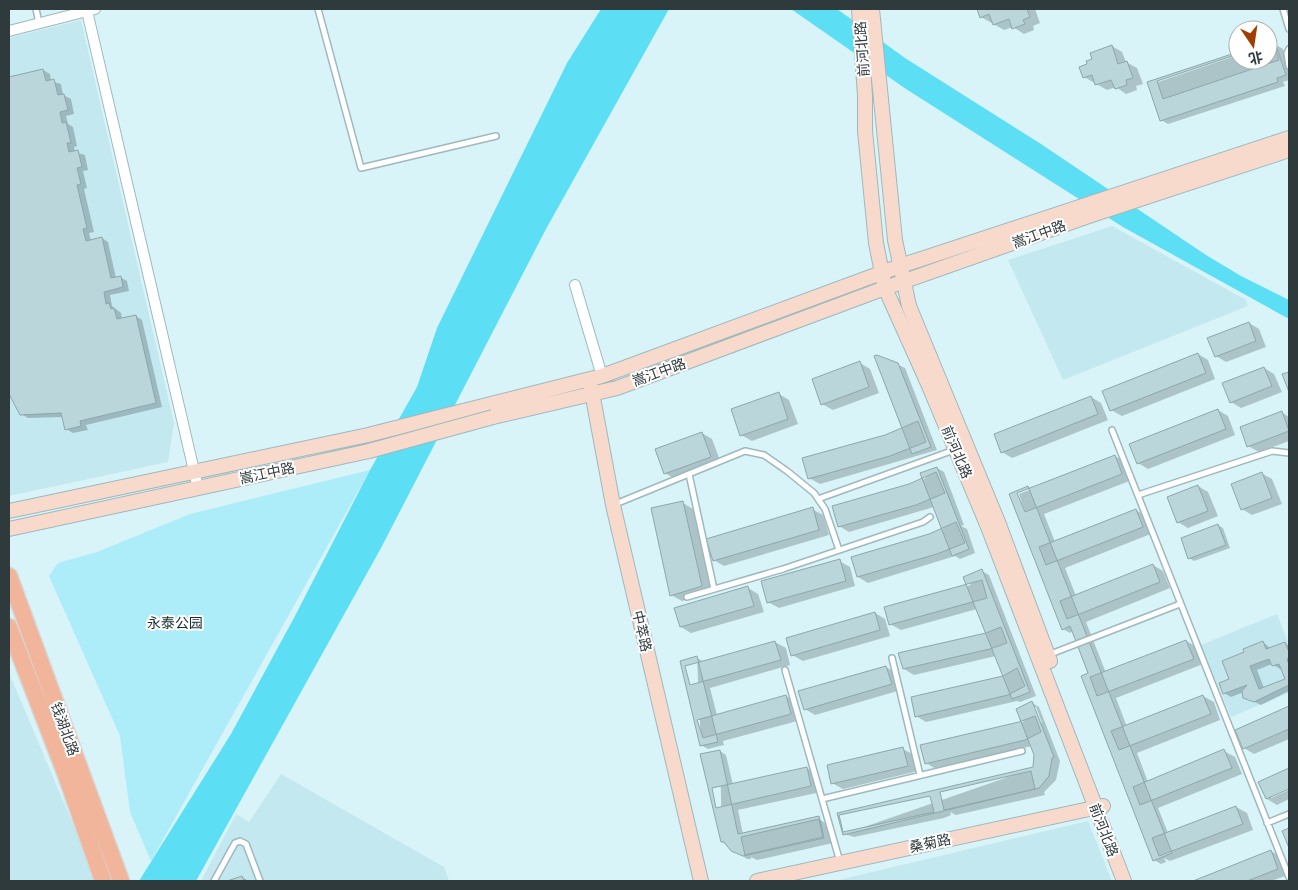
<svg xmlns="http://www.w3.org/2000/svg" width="1298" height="890" font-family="Quicksand,'Noto Sans SC',sans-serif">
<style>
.built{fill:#c4e8ef}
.green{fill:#acedf9}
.water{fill:#5cdef4}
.shadow{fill:#0003;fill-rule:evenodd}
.building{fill:#bbd6db;stroke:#8da7ab;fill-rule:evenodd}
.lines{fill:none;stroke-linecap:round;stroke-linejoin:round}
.lane-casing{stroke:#9eb9bd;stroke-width:8}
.street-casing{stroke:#9eb9bd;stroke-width:12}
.secondary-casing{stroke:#9eb9bd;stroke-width:16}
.primary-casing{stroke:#d5d8d8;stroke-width:19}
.lane{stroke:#fff;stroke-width:5}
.street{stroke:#fff;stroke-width:10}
.secondary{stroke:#f8dacd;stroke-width:14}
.primary{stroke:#f1b59b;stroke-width:16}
.secondary-bridge-casing{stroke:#9eb9bd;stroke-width:16;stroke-linecap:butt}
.secondary-bridge{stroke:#f8dacd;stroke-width:14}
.labels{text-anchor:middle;stroke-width:4;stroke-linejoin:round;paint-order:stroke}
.street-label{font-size:14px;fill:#2f3a3c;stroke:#fff}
.park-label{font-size:14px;fill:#182e32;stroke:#fff}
</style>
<rect width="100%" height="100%" fill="#d8f4f9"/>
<path class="built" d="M81,20L174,423L168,462L9,496V38Z
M1112,226L1246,300L1248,306L1063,380L1008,260Z
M1277,614L1289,645V693L1231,717L1201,645Z
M9,673L97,881H9Z
M281,774L444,867L449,881H201L236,814L249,822Z
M1088,821L1112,881H834Z"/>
<path class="green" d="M370,470L151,861L130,812L120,736L49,576L58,563L97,552L190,514Z"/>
<path class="water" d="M601,9H669L546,229L381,548L196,881H139L231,734L295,616L370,470L417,387L437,328L567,63Z
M791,9H837L905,58L1041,144L1206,255L1241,276L1289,300V319L1123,227L906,89Z"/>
<path class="shadow" d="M979,9H1035L1040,23L1033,26L1034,30L1024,34L1013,27L1004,30L981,17Z
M1273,43L1283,49L1289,66V80L1283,82L1285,86L1168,124L1161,120L1158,82L1238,55V60H1268Z
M1112,46L1122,52L1126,62L1137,68L1143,84L1136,86L1137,90L1126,94L1116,87L1107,90L1084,77L1089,65Z
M43,70L50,74L51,81L61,84L63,95L71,99L74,114L66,116L68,124L73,127L77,146L74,147L75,152L85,155L88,170L83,171L87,188L84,189L94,232L89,233L91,241L102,238L108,242L116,278L120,277L127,281L129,291L110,295L112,306L121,313L122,319L136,316L142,320L162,407L86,425L88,430L73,433L66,429L63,417L28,418L21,414L9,392V79Z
M1249,323L1259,329L1266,347L1226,362L1216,356Z
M1198,354L1208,360L1215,379L1122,416L1111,410Z
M860,363L870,369L879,393L833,410L822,404Z
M897,364L905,368L937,450L820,484L809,478L886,436L903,429Z
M1264,368L1274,374L1282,392L1241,408L1231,402Z
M779,394L789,400L798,424L752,441L741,435Z
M1091,397L1101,403L1108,420L1012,458L1002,452Z
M1218,410L1228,416L1235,435L1148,469L1138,463Z
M1281,412L1289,417V441L1259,452L1248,446Z
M702,433L712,439L721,463L675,479L665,473Z
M1115,456L1125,462L1132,480L1044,514L1055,542L1136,510L1146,516L1153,533L1065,568L1076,596L1153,565L1163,571L1170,588L1086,622L1106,673L1186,641L1197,647L1203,664L1116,698L1127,727L1203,696L1214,702L1220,720L1137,753L1148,782L1224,751L1235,757L1242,774L1158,808L1168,833L1236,807L1247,813L1253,830L1170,861L1164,858L1166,862L1161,864L1154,860L1073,631L1070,633L1063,629L1019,494Z
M937,468L944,472L964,525L961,526L967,529L975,553L960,559L955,556L868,583L858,577L943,529L934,507L849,532L839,526L924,479Z
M1261,473L1272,479L1282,504L1252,515L1242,509Z
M1198,486L1208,492L1218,516L1188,528L1178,522Z
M683,503L693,509L712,591L682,601L671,595Z
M812,509L823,515L829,535L724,566L714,560Z
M1218,525L1223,528L1230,548L1194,561L1189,558Z
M839,561L850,567L855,586L779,608L768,602Z
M982,571L989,575L1036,696L1020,702L1017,701L926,722L916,716L1004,677L996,656L914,675L904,669L987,634L977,609L901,630L890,624L970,585Z
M748,588L758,594L764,612L691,633L681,627Z
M875,613L885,619L890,636L803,661L792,655Z
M775,642L786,648L790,665L710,688L717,715L786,696L796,702L801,720L723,741L724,745L708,749L701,745L697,658L704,662Z
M1263,642L1271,649L1285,643L1289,646V691L1261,705L1244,697V692L1231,697L1224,693L1246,653ZM1272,664L1280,669H1282L1286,680L1264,688L1257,670Z
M886,667L896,673L901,690L815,715L805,709Z
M1032,703L1039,707L1060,761L1056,780L1044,792L1045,795L956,815L950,812L951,815L944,818L854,837L844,834L1034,768L1035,755L1032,746L936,769L926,763L1023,722ZM1033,707H1036L1042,723L1040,724Z
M1289,708V739L1254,754L1244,748L1236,731Z
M903,749L914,755L918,771L843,789L832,783Z
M720,751L726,755L733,785L807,768L817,774L821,792L738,810L743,834L818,818L829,826L833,843L757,860L751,857V859H747L722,842Z
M1289,769V788L1271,795V798L1289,790V799L1277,805L1267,799L1259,782Z
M1271,851L1281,857L1288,875L1271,881H1197Z
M242,877L249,881H231Z"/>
<path class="building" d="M977,9H1027L1030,17L1023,20L1025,24L1012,29L1009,19L993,25L989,14L980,18Z
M1274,40L1286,75L1277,78L1278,82L1160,121L1147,82L1238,52V60H1268V42Z
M1273,42L1279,60L1163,99L1157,81L1238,54V60H1268V44Z
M1112,45L1118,64L1127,61L1133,78L1126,80L1127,85L1115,89L1111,80L1095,85L1092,75L1083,78L1079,67L1087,64L1086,61L1092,59L1090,53Z
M43,69L46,81L54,79L58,95L64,94L68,110L60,112L62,123L66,122L71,143H67L69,152L78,150L82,167L77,168L81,184L77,185L87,228L83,229L86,241L102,237L111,278L121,276L123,287L104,292L106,304L109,303L111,309L114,308L117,319L136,315L156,403L80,421L81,426L65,430L61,413L20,415L9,394V77Z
M1249,322L1256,341L1215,357L1207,338Z
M1198,353L1206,373L1110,411L1102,391Z
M877,355L898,363L931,447L912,454L874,356Z
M860,361L869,387L821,405L812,379Z
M1264,367L1272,386L1230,403L1222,383Z
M1289,372V392L1282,374Z
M779,392L788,419L740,436L731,409Z
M1091,396L1098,414L1001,453L994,434Z
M1218,409L1226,429L1137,464L1129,444Z
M1282,411L1289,431L1247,447L1240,427Z
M918,421L926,442L890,456L808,479L802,458L885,435Z
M702,432L711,457L664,474L655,449Z
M1115,455L1122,474L1025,512L1017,493Z
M937,467L969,549L952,556L920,473Z
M936,472L945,493L916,505L838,527L832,506L909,484Z
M1262,472L1272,498L1241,510L1231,484Z
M1198,485L1208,511L1177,523L1167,497Z
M1028,486L1172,853L1153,861L1081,676L1088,673L1070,626L1062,630L1009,494Z
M683,501L702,586L670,596L651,508Z
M813,507L819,530L713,561L706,539Z
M1136,509L1143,527L1046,565L1039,547Z
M956,522L965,543L937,554L857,577L851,557L929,534Z
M1218,524L1226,545L1188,559L1181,538Z
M840,559L846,581L767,603L761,581Z
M1153,564L1160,582L1067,619L1060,601Z
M982,569L1030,692L1012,699L963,577Z
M982,580L987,598L889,625L884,607Z
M748,586L754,606L680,627L674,608Z
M875,612L880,630L791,656L786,638Z
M1001,627L1007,643L990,649L903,669L898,653L986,633Z
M1186,640L1194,659L1097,696L1090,677Z
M775,641L781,660L690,685L685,666Z
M1263,641L1266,649L1285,642L1289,652V658L1287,659L1289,665V685L1254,702L1243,698L1242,691L1247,685L1223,694L1219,683L1229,679L1222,661L1244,652L1243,649ZM1269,659L1272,666L1279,664L1285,679L1259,689L1250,666Z
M697,656L718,742L700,746L680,661Z
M886,666L892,684L804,710L798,691Z
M1017,668L1025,686L1008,695L915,717L911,697L1003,676Z
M786,695L791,714L703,738L697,720Z
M1203,695L1211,714L1119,750L1111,731Z
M1032,701L1054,757L1052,758L1049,776L1039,788L843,835L837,813L1033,767L1034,755L1016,709Z
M1289,706V729L1243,749L1235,730Z
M1035,716L1041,732L1025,740L925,764L920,745L1019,722Z
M903,747L908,766L831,784L827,765Z
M1224,749L1232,768L1140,805L1133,787Z
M720,750L738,834L819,816L824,838L743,856L731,851L724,842H721L700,754Z
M807,767L811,786L716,808L712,788Z
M1289,768V789L1266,799L1258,782Z
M1031,771L1035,789L944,810L940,792Z
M930,796L934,812L843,832L839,815Z
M1236,806L1243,824L1159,856L1152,838Z
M819,819L823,837L745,855L741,837Z
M1289,828V848L1282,831Z
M1271,850L1278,869L1247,881H1193Z
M242,876L244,881H227Z"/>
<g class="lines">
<g class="lane-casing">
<path id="lane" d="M36,9L39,23
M318,9L361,168L496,136
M1283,9L1289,29
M1289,49L1287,53L1289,66
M1112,430L1289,877
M689,474L714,589
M1138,495L1272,451L1289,453
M818,499L954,450
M613,505L745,451L764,455L787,471L814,493L825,509L839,550
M687,597L783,569L923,522L930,517
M1048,655L1180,604
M892,658L920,775
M785,670L840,862
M822,799L1022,751
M1267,823L1289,814
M214,881L235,843L240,841L246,844L260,881"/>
</g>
<g class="street-casing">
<path id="street" d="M87,11L198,488
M9,31L95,9
M575,285L602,376"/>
</g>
<g class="secondary-casing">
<path id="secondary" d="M859,9L865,96V131L876,243L885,288L929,386L988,527L1124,881
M872,9L895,240L909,306L998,522L1050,661
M591,387L613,505L701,881
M493,417L617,388L885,288L1089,216L1289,150
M9,511L368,435L602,376L900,266L1289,138
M9,529L369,451
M757,881L1103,806"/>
</g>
<g class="primary-casing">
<path id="primary" d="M9,576L121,881
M9,627L66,775L103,881"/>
</g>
<use href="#lane" class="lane"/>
<use href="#street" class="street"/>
<use href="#secondary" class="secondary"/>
<use href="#primary" class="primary"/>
<g class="secondary-bridge-casing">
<path id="secondary-bridge" d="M369,451L493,417"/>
</g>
<use href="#secondary-bridge" class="secondary-bridge"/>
</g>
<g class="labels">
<g class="street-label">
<text transform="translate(862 49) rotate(-94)" y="5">前河北路</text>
<text transform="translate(1039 234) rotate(-20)" y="5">嵩江中路</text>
<text transform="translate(659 372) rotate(-20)" y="5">嵩江中路</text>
<text transform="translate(957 452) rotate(67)" y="5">前河北路</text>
<text transform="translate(267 473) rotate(-12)" y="5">嵩江中路</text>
<text transform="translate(642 631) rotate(77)" y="5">中萃路</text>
<text transform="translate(65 729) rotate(70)" y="5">钱湖北路</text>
<text transform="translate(1104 830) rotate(69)" y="5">前河北路</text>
<text transform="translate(930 843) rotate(-12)" y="5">桑菊路</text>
</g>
<g class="park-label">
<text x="175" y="628">永泰公园</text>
</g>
</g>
<rect width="1298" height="890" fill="none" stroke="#2f3a3c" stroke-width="20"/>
<g transform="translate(1253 45) rotate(167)"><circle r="24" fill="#ffffff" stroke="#acb0b1"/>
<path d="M0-4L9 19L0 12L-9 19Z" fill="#a03e00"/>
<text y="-8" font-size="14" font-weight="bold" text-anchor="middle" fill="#2f3a3c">北</text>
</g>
</svg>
